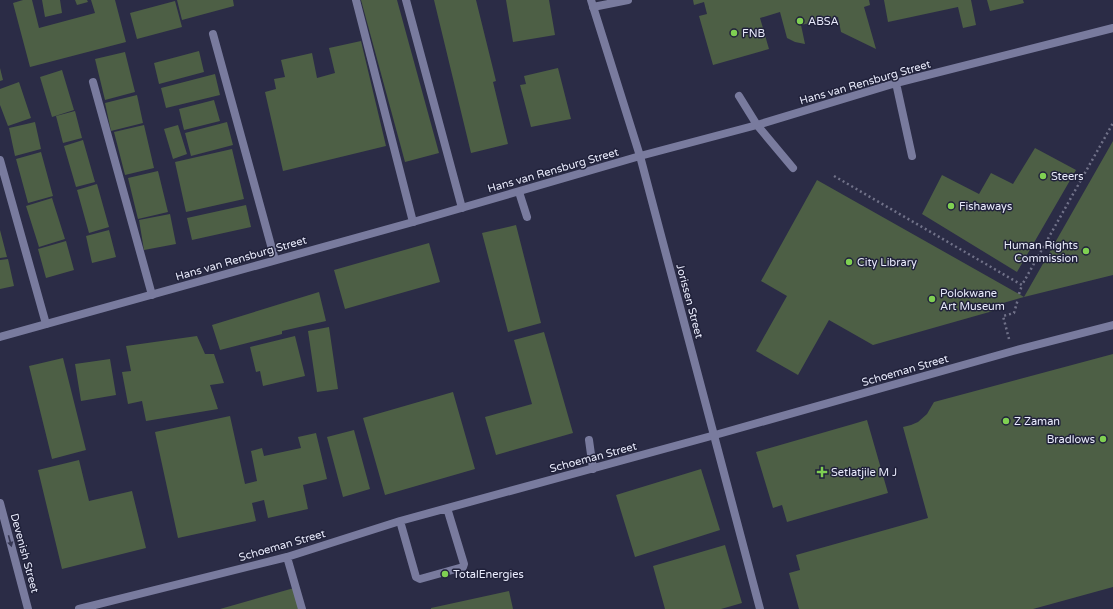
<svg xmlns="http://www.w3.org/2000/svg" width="1113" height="609" font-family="'Varela Round',sans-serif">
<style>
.building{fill:#4d5f45}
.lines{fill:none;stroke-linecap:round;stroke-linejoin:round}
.path{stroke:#717289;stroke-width:2.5;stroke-dasharray:2 3;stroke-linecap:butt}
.service{stroke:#797b9e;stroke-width:8}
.minor{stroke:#797b9e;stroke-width:8}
.oneway{fill:#373854}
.poi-dot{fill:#7fd052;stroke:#21223b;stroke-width:1.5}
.labels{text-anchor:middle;stroke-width:3;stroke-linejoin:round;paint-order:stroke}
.poi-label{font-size:11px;fill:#e9ebfc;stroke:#21223b;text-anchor:start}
.street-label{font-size:11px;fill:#e9ebfc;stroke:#21223b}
</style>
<rect width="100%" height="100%" fill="#2b2c46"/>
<path class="building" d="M23,0H32L39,28L95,13L91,0H115L126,42L30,67L13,3Z
M42,0H60L62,13L45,17Z
M75,0H87L88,2L77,5Z
M177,0H233L234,6L182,20Z
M361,0H397L439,153L405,162Z
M434,0H476L496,81L493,82L508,144L471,153Z
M506,0H549L555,35L513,42Z
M693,0H869L870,5L864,7L876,49L841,32L838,17L801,25L805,44L795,42L787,38L780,12L760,18L769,49L713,65L699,16L707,14L704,2L694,5Z
M884,0H971L976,25L963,28L958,7L888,22Z
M987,0H1023L1024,3L990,11Z
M175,1L182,27L137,39L130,13Z
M361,41L386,146L283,171L265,92L276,89L274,79L285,77L281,60L312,53L317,78L335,73L329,48Z
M199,51L204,72L159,84L154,63Z
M125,52L135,92L105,100L95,59Z
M0,68L3,80L0,81Z
M558,68L571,119L531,127L520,85L526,84L524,76Z
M62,70L74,110L52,117L40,77Z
M215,74L220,95L166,108L161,88Z
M19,82L31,118L8,126L0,105V89Z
M137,95L143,123L111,131L105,103Z
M214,100L220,121L184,130L179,109Z
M75,111L82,138L63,143L56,116Z
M35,122L41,149L15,156L9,128Z
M227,122L233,145L191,156L185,133Z
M144,125L154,168L125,175L114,132Z
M178,125L187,154L173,159L164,129Z
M83,140L95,182L76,187L64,146Z
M1113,141V275L1024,297Z
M1035,148L1076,170L1017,272L922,214L942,175L979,194L991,173L1013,184Z
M232,149L244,199L186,212L175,162Z
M41,152L53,196L28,203L16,159Z
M158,171L168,212L138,219L128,178Z
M817,180L1019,294L1024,297L1003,303L1000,309L873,345L829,320L798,375L756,351L787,296L761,281Z
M97,184L109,227L89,233L77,190Z
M52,198L65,239L39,247L26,206Z
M246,205L251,227L192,240L187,218Z
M170,214L176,244L144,250L139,220Z
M516,225L541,323L508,332L482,233Z
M0,230L7,257L0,258Z
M109,230L116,257L92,263L86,236Z
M66,241L74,270L46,278L38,249Z
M429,243L440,282L345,309L334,270Z
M8,259L14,286L0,289V260Z
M319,292L326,321L282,331V334L220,350L212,325Z
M329,327L338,389L317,392L308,331Z
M544,332L573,433L496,455L485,417L532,404L514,340Z
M197,336L205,354H214L224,383L210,385L218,409L146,421L142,401L128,404L122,372L131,371L126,346Z
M295,336L305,376L263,386L260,371L256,372L250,347Z
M1113,354V587L1033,609H799L789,573L800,570L796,555L928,518L903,427L911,425L918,422L927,414L934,402Z
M63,358L86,450L52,459L29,366Z
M110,359L116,395L81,401L75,364Z
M453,392L475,469L385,495L363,418Z
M230,416L245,484L257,481L251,451L262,448L264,456L301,448L298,437L316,433L327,479L303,485L308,509L268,518L264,500L252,503L256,521L178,538L155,432Z
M867,420L888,493L787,522L782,505L773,508L756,452Z
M354,430L370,489L343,497L327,437Z
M79,460L89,501L132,491L146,548L62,569L38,470Z
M701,469L720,530L635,557L616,495Z
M725,545L742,603L721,609H665L653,566Z
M294,588L300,609H220Z
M509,591L513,609H431V608Z"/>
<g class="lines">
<path class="path" d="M834,176L1022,285L1113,123
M1019,294L1022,285
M1009,339L1003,316L1014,313L1018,299"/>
<path class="service" d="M356,0L413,222
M406,0L462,208
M593,7L628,0
M213,34L275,260
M93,82L152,295
M896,83L912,156
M739,96L757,125L793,168
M640,156L757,125L896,83L1113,28
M0,160L46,324
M519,192L527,217
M589,440L593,469
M400,521L416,577L420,579L463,567L464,564L447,508
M287,557L302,609
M79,609L287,557L400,521L715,435L1013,351L1113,325"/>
<path class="minor" d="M591,0L640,156L760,609
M0,337L413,222L640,156
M0,503L28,609"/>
</g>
<defs><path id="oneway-solid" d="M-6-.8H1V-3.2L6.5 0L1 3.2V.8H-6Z"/></defs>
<use class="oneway" href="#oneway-solid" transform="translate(10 541) rotate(75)"/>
<g class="poi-dot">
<circle cx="800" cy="21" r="4"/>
<circle cx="734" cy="33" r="4"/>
<circle cx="1043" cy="176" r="4"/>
<circle cx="951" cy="206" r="4"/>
<circle cx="1086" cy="251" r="4"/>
<circle cx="849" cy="262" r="4"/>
<circle cx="932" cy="299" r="4"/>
<circle cx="1006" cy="421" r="4"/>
<circle cx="1103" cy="439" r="4"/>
<path d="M820 466h4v4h4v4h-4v4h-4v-4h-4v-4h4z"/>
<circle cx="445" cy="574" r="4"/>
</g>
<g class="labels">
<g class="poi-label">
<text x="808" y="25">ABSA</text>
<text x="742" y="37">FNB</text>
<text x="1051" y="180">Steers</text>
<text x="959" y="210">Fishaways</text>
<text x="1078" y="249" text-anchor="end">Human Rights<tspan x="1078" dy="13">Commission</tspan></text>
<text x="857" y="266">City Library</text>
<text x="940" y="297">Polokwane<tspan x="940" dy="13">Art Museum</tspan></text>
<text x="1014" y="425">Z Zaman</text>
<text x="1095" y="443" text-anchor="end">Bradlows</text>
<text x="831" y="476">Setlatjile M J</text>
<text x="453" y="578">TotalEnergies</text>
</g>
<g class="street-label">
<text transform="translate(865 82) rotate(-16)" y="4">Hans van Rensburg Street</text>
<text transform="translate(553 170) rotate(-16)" y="4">Hans van Rensburg Street</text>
<text transform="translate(241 258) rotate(-16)" y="4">Hans van Rensburg Street</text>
<text transform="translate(690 301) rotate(75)" y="4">Jorissen Street</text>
<text transform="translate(905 370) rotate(-16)" y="4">Schoeman Street</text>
<text transform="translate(593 457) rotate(-15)" y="4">Schoeman Street</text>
<text transform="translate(282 545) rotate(-16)" y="4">Schoeman Street</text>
<text transform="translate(25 553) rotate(75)" y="4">Devenish Street</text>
</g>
</g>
</svg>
